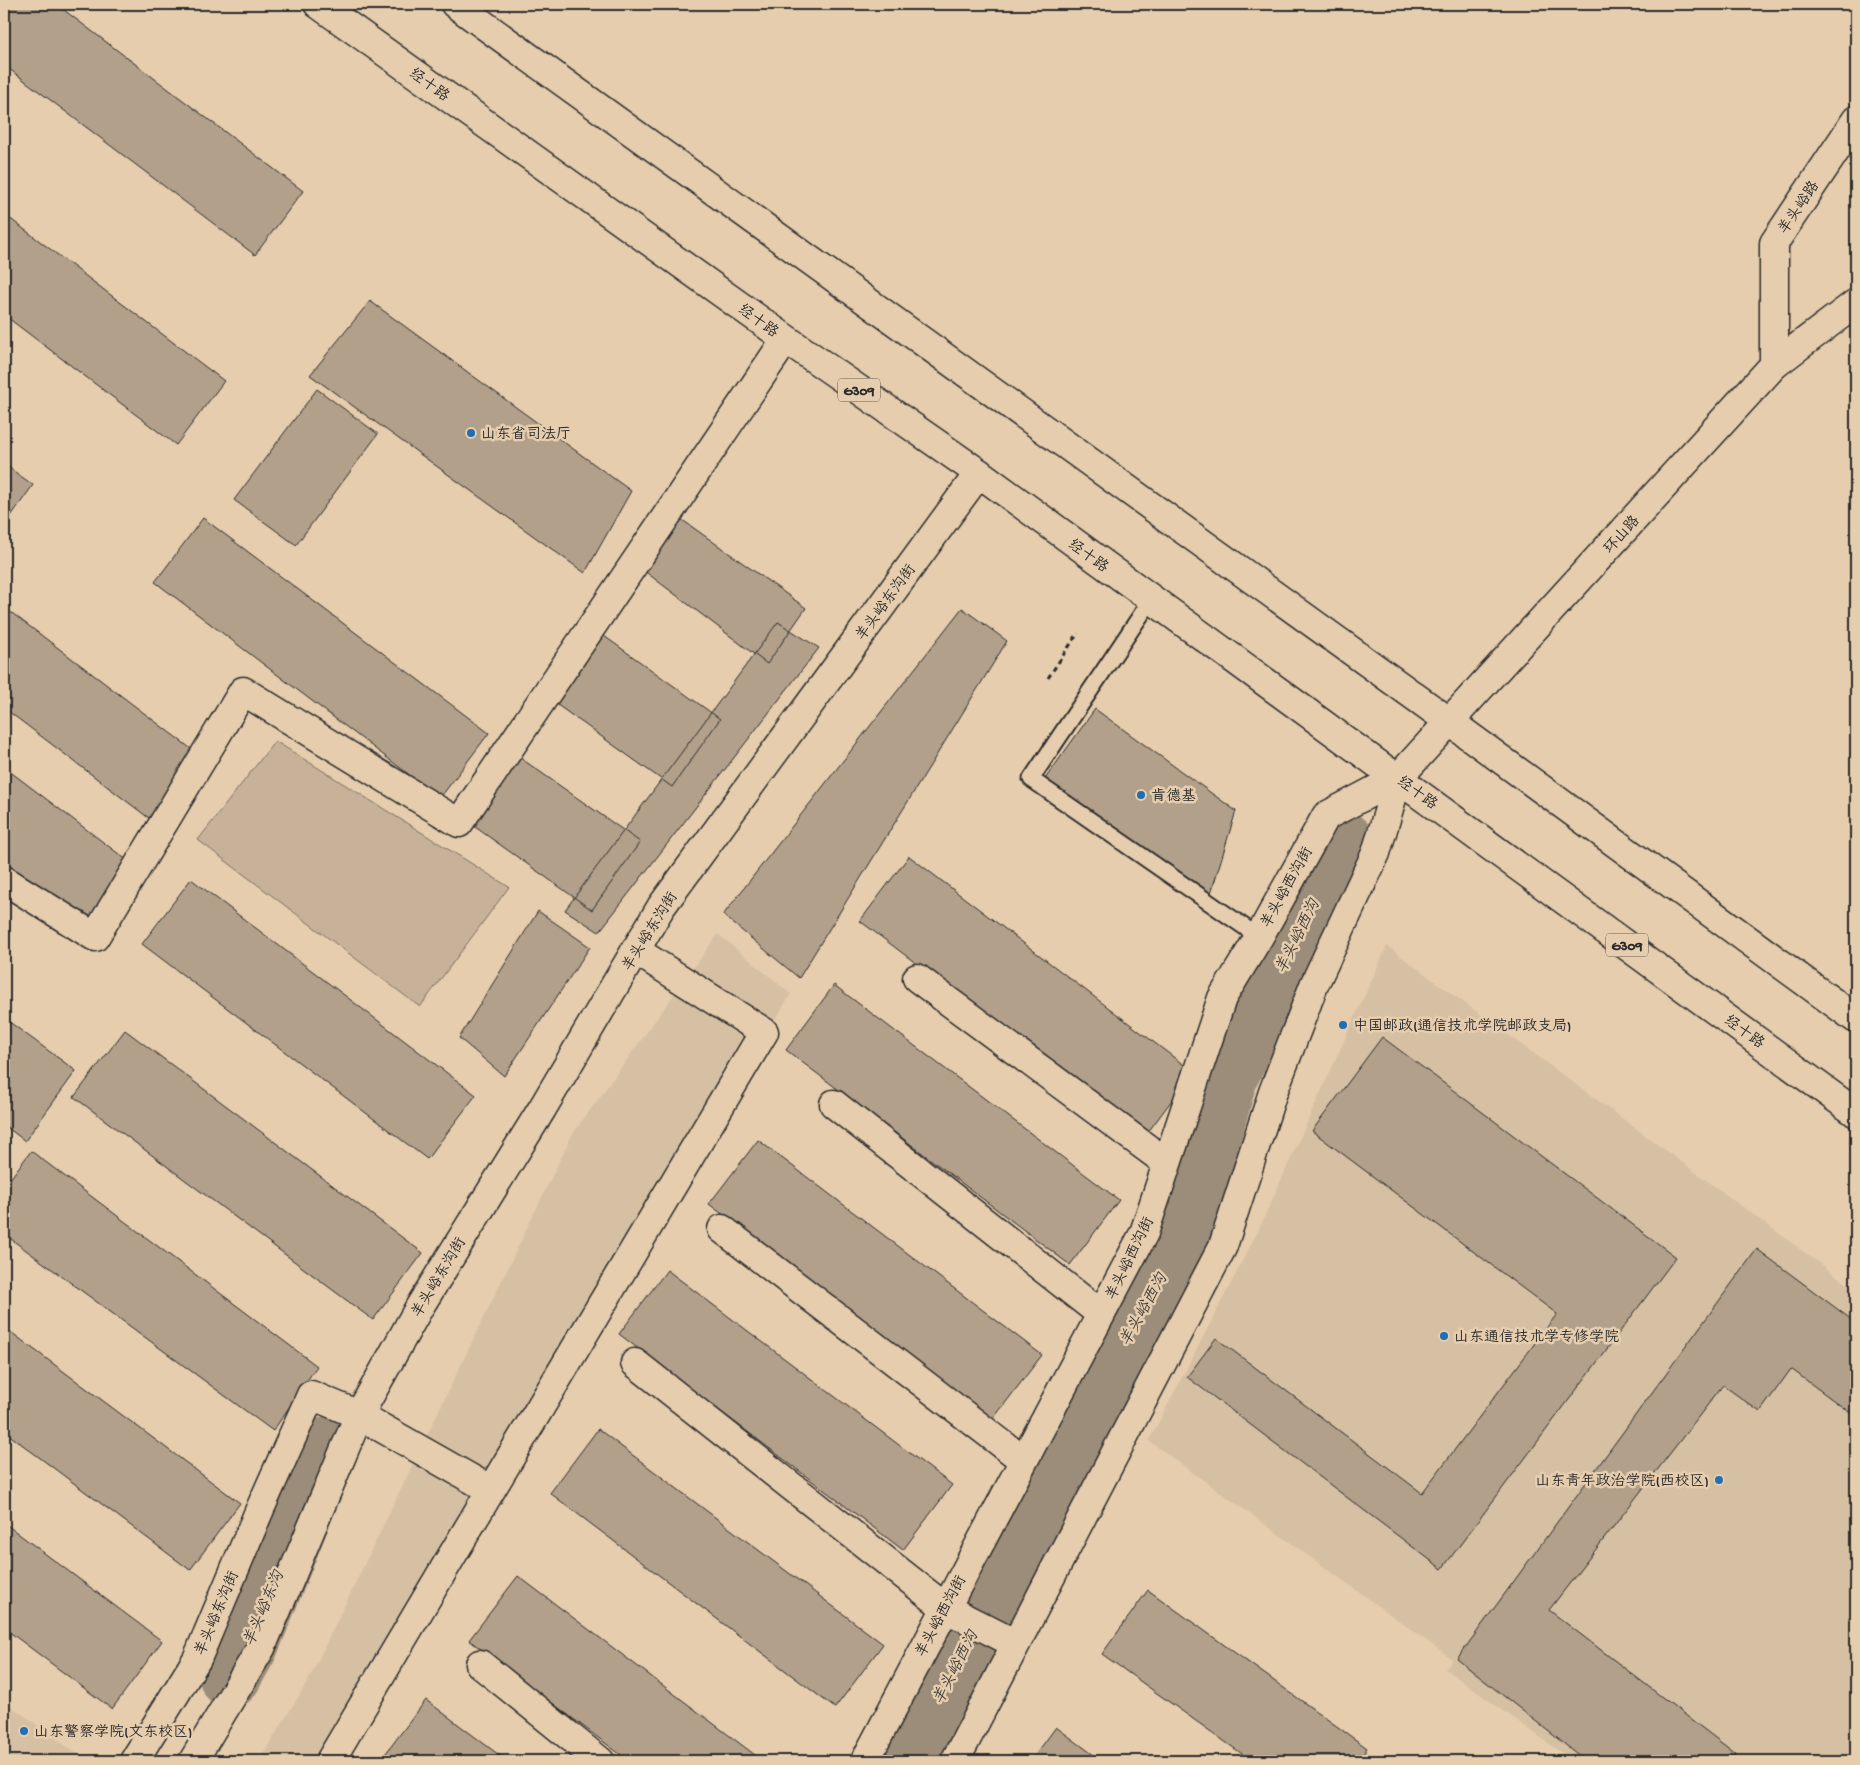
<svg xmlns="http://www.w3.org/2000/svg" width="1860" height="1765" font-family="'Gochi Hand','LXGW WenKai TC',sans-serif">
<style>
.built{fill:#d6c0a3}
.green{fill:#c7b299;stroke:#796e62}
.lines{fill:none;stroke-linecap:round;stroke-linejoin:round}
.river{stroke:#9c8d7a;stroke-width:62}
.building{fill:#b2a08a;stroke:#2b2b2b}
.lane-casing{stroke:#2b2b2b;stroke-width:19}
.street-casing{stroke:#2b2b2b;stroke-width:31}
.secondary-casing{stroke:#2b2b2b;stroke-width:31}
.highway-casing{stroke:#2b2b2b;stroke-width:31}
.path{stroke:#2b2b2b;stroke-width:3;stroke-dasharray:5 4;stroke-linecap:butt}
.lane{stroke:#e6cdae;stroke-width:15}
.street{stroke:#e6cdae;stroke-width:28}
.secondary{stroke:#e6cdae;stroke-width:28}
.highway{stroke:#e6cdae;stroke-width:28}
.poi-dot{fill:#1f6fb2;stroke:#e6cdae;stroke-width:2}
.labels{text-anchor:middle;stroke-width:5;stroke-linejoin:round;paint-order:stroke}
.shield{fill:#e6cdae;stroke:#635c52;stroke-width:1}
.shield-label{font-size:14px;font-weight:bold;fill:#2b2b2b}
.street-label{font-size:15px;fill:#2b2b2b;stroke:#e6cdae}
.poi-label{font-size:15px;fill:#2b2b2b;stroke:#e6cdae;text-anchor:start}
.water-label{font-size:16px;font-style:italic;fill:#423f3b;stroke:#e6cdae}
</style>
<rect width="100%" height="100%" fill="#e6cdae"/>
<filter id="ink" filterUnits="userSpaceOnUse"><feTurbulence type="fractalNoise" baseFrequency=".02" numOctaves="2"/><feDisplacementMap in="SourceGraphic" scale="10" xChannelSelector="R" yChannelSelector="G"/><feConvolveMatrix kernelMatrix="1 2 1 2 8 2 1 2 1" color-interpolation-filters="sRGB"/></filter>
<g filter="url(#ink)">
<path class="built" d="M718,934L791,994L484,1494L335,1761H259L308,1681L572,1135Z
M1387,946L1856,1290V1761H1573L1445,1669L1452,1659L1149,1441L1258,1231Z
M4,1701L87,1761H4Z"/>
<path class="green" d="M275,741L509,887L420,1007L198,840Z"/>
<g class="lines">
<path class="river" d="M230,1677L248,1645L328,1447
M906,1761L1088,1408L1182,1235L1227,1076L1343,842"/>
</g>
<path class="building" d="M4,4H56L303,191L255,255L4,65Z
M4,214L224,381L176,445L4,315Z
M370,301L631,491L585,573L310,375Z
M317,389L378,434L296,545L234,500Z
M4,464L33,485L4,526Z
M203,518L489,733L440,798L155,582Z
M681,519L806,608L767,664L643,570Z
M4,607L198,754L150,819L4,708Z
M962,608L1007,641L799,978L723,915Z
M778,622L819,648L599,932L565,910Z
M590,626L720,719L672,787L542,694Z
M1095,709L1236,811L1211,893L1045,779Z
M509,750L640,842L592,910L461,817Z
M4,767L132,864L83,927L4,867Z
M909,856L1193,1072L1145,1136L860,921Z
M191,879L476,1095L427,1159L142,944Z
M538,911L590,947L504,1076L459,1038Z
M834,985L1119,1200L1070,1265L786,1050Z
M4,1018L76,1071L25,1141L4,1125Z
M125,1030L423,1253L373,1320L74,1097Z
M1382,1037L1676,1257L1442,1569L1187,1377L1216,1338L1422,1493L1557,1314L1312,1131Z
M758,1140L1042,1355L993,1419L709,1204Z
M31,1151L317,1366L273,1431L4,1234V1187Z
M1757,1249L1856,1323V1417L1791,1369L1760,1412L1723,1385L1549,1610L1736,1754L1730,1761H1586L1457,1659Z
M667,1270L952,1485L903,1550L619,1334Z
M4,1327L240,1503L190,1570L4,1431Z
M598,1429L883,1644L835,1708L550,1493Z
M4,1523L162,1641L112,1709L4,1628Z
M518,1576L763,1761H629L469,1640Z
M1148,1590L1367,1748L1357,1761H1252L1102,1654Z
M426,1700L507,1761H380Z
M1056,1727L1102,1761H1031Z"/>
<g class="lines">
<g class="lane-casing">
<path id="lane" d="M1151,600L1031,779L1259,937"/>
</g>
<g class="street-casing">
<path id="street" d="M1774,365V243L1856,120
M4,880L95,937L243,691L459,823L786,339
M917,978L1167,1163
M834,1104L1101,1314
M722,1229L1023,1460
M635,1363L947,1609
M491,1490L764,1032L635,950
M945,1608L1016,1644
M480,1664L600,1761
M134,1761L197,1659L260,1509L311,1395L359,1415L491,1490L330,1761
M193,1761L261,1648L359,1415L420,1306L542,1109L661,907L979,473
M865,1761L1144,1233L1222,998L1259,937L1326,816L1398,778
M955,1761L1223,1246L1273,1092L1314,985L1376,853L1398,778"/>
</g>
<g class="secondary-casing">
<path id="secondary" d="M1398,778L1774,365L1856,303"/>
</g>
<g class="highway-casing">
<path id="highway" d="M318,4L786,339L979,473L1856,1113
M455,4L1450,722L1856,1019"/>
</g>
<path class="path" d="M1048,678L1078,633"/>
<use href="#lane" class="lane"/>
<use href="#street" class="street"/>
<use href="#secondary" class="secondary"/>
<use href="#highway" class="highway"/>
</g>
</g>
<g class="poi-dot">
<circle cx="471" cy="433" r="5"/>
<circle cx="1141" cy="795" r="5"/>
<circle cx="1343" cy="1025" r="5"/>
<circle cx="1444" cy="1336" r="5"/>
<circle cx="1719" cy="1480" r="5"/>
<circle cx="24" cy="1731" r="5"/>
</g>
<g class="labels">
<g class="shield">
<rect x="838" y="378.5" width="42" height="23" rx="4"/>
<rect x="1606" y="933.5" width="42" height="23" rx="4"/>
</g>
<g class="shield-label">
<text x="859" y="395">G309</text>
<text x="1627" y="950">G309</text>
</g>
<g class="street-label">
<text transform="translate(430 84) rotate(36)" y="5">经十路</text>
<text transform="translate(1798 207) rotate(-56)" y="5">羊头峪路</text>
<text transform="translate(759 320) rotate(36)" y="5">经十路</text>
<text transform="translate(1621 534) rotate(-48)" y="5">环山路</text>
<text transform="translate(1089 555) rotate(36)" y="5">经十路</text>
<text transform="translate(885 602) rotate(-54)" y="5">羊头峪东沟街</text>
<text transform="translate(1418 792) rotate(36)" y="5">经十路</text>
<text transform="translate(1286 887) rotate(-61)" y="5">羊头峪西沟街</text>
<text transform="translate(649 931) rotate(-58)" y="5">羊头峪东沟街</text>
<text transform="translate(1745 1031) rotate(36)" y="5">经十路</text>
<text transform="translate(1129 1258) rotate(-64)" y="5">羊头峪西沟街</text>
<text transform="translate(438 1277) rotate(-59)" y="5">羊头峪东沟街</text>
<text transform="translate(216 1613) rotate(-67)" y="5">羊头峪东沟街</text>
<text transform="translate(940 1616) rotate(-62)" y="5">羊头峪西沟街</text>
</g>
<g class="poi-label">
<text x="481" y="438">山东省司法厅</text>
<text x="1151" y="800">肯德基</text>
<text x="1353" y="1030">中国邮政(通信技术学院邮政支局)</text>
<text x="1454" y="1341">山东通信技术学专修学院</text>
<text x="1709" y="1485" text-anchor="end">山东青年政治学院(西校区)</text>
<text x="34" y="1736">山东警察学院(文东校区)</text>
</g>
<g class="water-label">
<text transform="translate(1296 936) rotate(-64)" y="6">羊头峪西沟</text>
<text transform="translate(1142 1309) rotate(-61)" y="6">羊头峪西沟</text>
<text transform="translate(262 1608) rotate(-67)" y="6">羊头峪东沟</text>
<text transform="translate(954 1667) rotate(-63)" y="6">羊头峪西沟</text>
</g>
</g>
<rect width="1860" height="1765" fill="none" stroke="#e6cdae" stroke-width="20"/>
<rect x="10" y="10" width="1840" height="1745" fill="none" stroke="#2b2b2b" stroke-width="2" filter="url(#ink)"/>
</svg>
